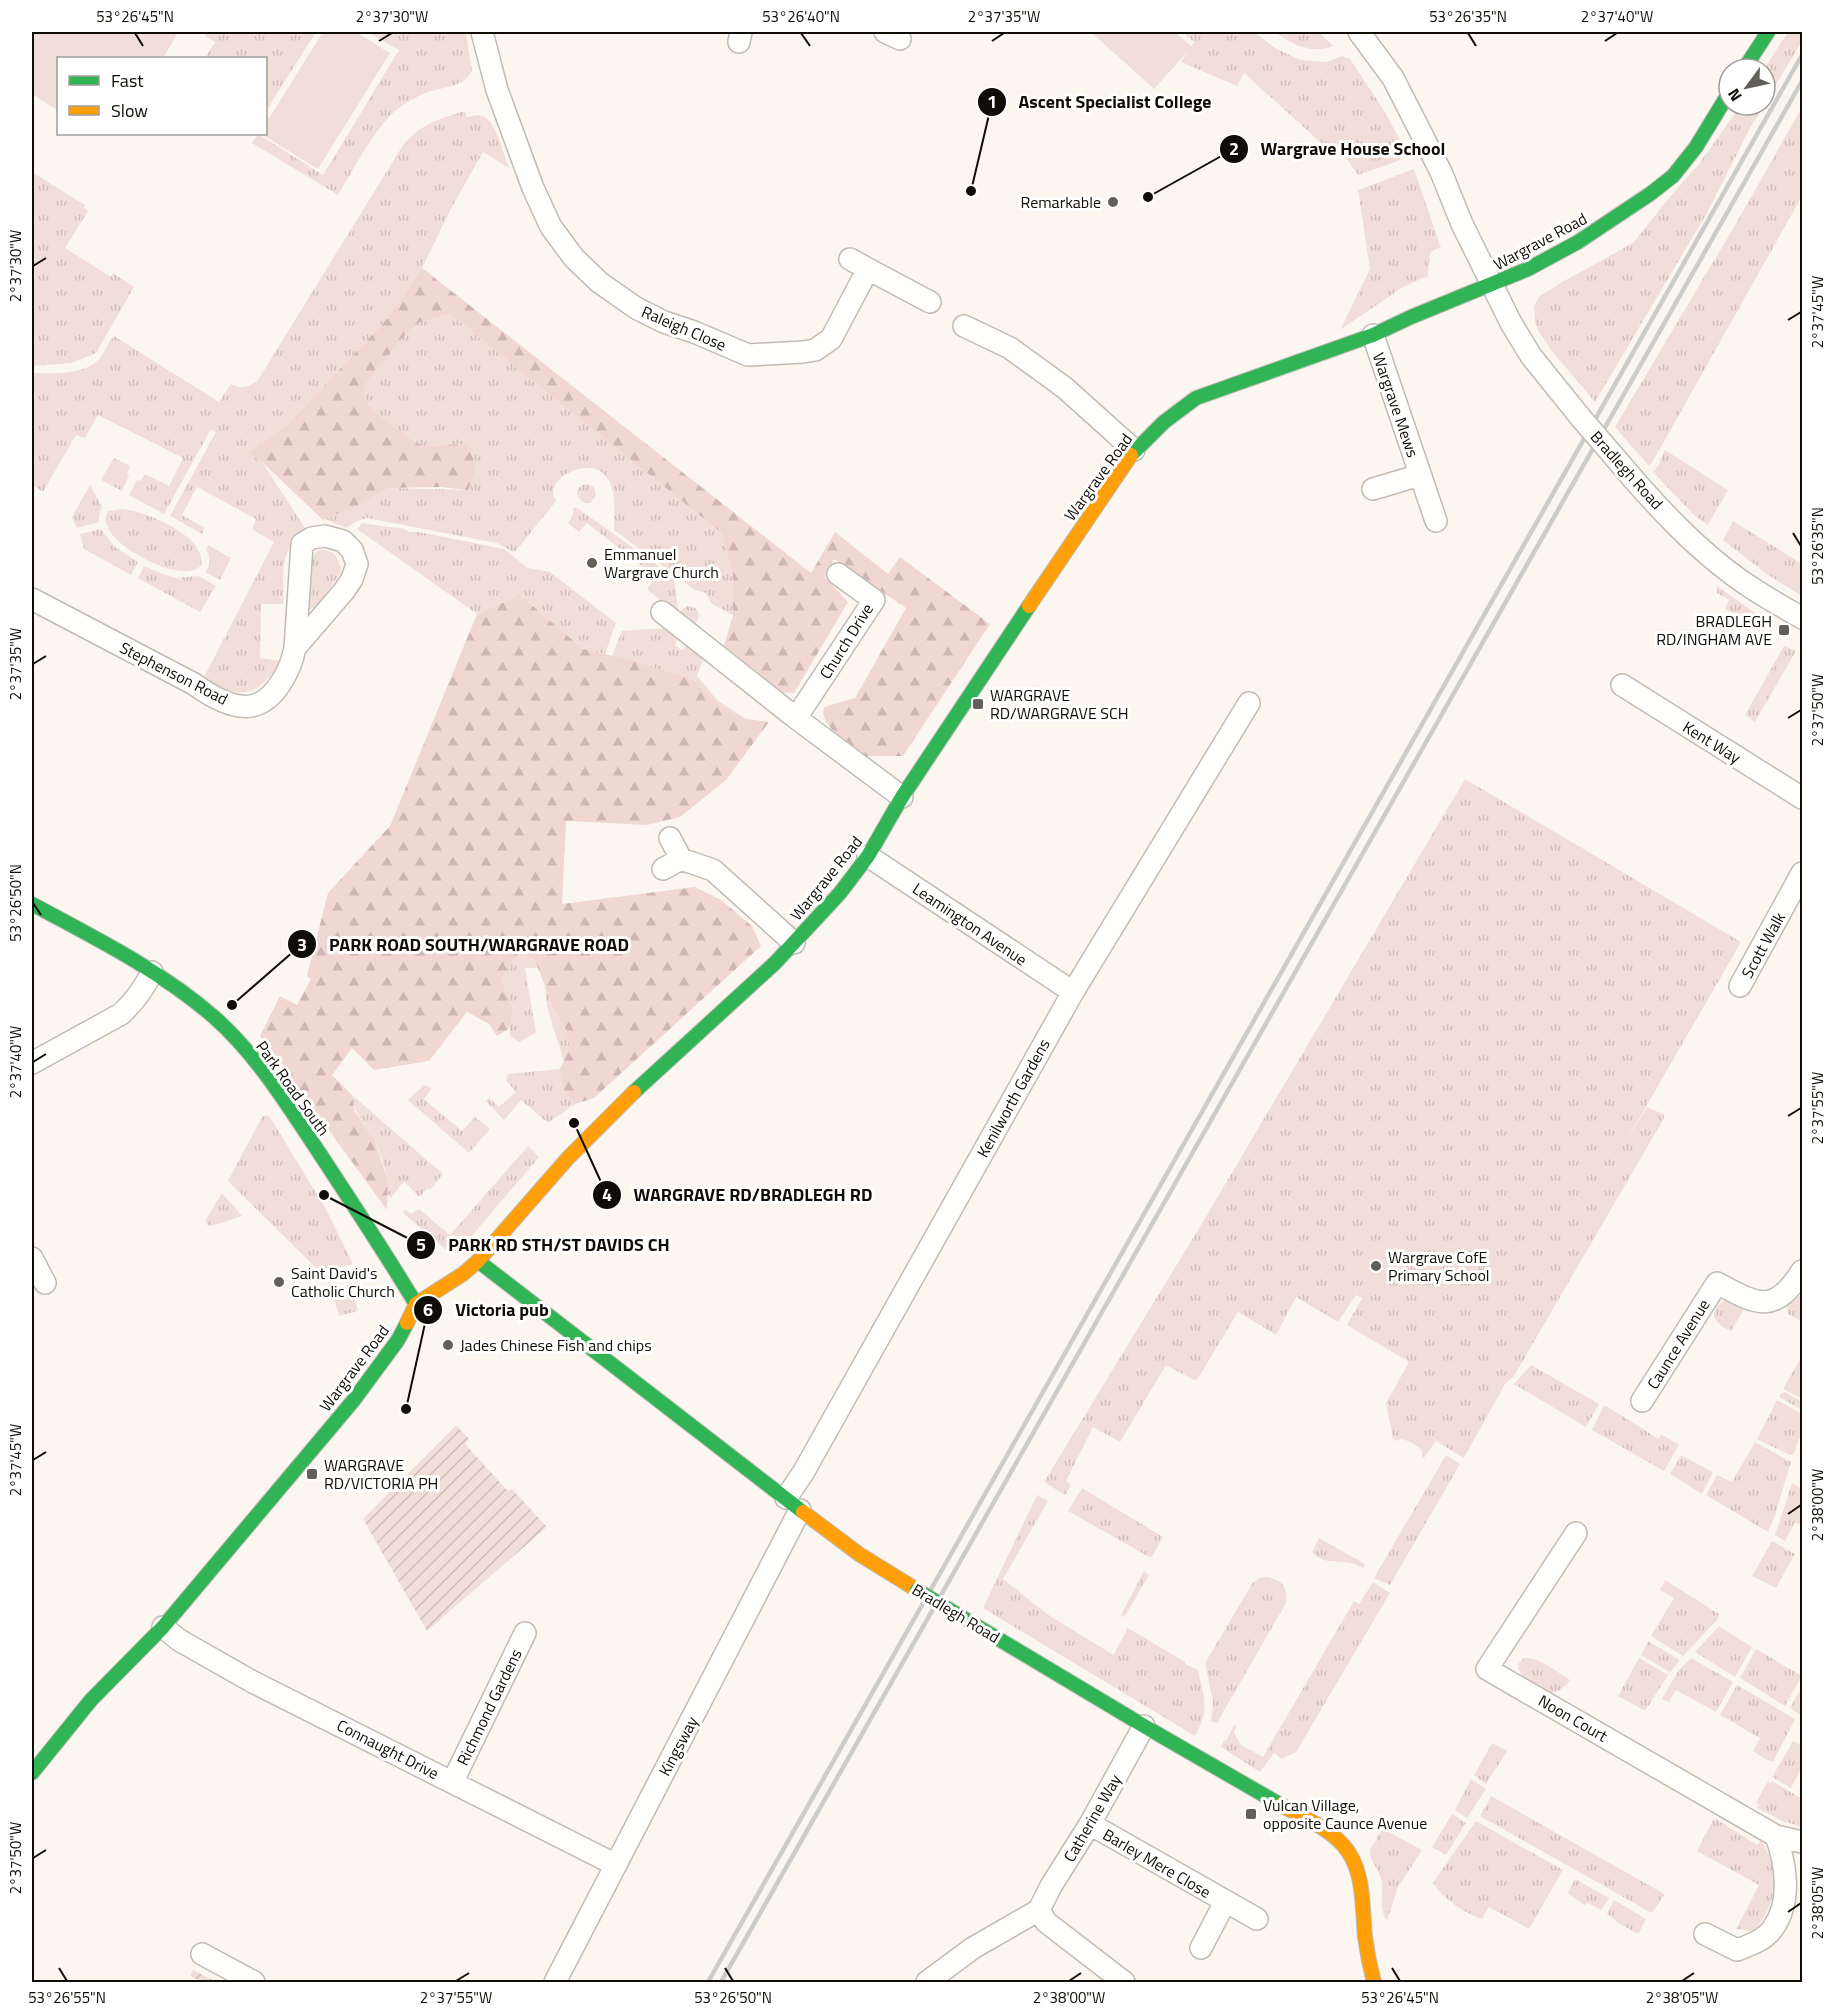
<svg xmlns="http://www.w3.org/2000/svg" width="1834" height="2014" font-family="'Titillium Web',sans-serif">
<style>
.grass{fill:url(#grass-tufts)}
.forest{fill:url(#forest-firs)}
.garden{fill:url(#garden-furrows)}
.pitch{fill:#f2ded9}
.lines{fill:none;stroke-linecap:round;stroke-linejoin:round}
.street-casing{stroke:#c0bcb5;stroke-width:24}
.fast-casing{stroke:#c0bcb5;stroke-width:16}
.slow-casing{stroke:#c0bcb5;stroke-width:16}
.street{stroke:#fefefd;stroke-width:21}
.fast{stroke:#30b455;stroke-width:14}
.slow{stroke:#ff9f0a;stroke-width:14}
.rail{stroke:#ccccca;stroke-width:4.5}
.street-bridge-casing{stroke:#c0bcb5;stroke-width:24;stroke-linecap:butt}
.fast-bridge-casing{stroke:#c0bcb5;stroke-width:16;stroke-linecap:butt}
.street-bridge{stroke:#fefefd;stroke-width:21}
.fast-bridge{stroke:#30b455;stroke-width:14}
.ticks{fill:none;stroke:#100c06;stroke-width:2}
.poi-dot{fill:#625e58;stroke:#fff;stroke-width:2}
.labels{text-anchor:middle;stroke-width:6;stroke-linejoin:round;paint-order:stroke}
.poi-label{font-size:16px;fill:#100c06;stroke:#fff;text-anchor:start}
.street-label{font-size:16px;fill:#100c06;stroke:#fff}
.leader{fill:none;stroke:#100c06;stroke-width:2}
.callout-dot{fill:#100c06;stroke:#fff;stroke-width:2}
.mark-label{font-size:18px;text-anchor:middle;font-weight:bold;fill:#fff}
.callout-label{font-size:18px;text-anchor:middle;font-weight:bold;fill:#100c06;stroke:#fff;stroke-width:6;stroke-linejoin:round;paint-order:stroke}
.neatline{fill:none;stroke:#100c06;stroke-width:2}
.ticks-label{font-size:15px;text-anchor:middle;fill:#100c06}
</style>
<defs>
<pattern id="grass-tufts" width="24" height="20" patternUnits="userSpaceOnUse" patternTransform="scale(1.5)"><rect width="24" height="20" fill="#f2ded9"/><path d="M3 7l-1-3M5 7V3M7 7l1-3M15 17l-1-3M17 17v-4M19 17l1-3" fill="none" stroke="#cebdb9"/></pattern>
<pattern id="forest-firs" width="22" height="20" patternUnits="userSpaceOnUse" patternTransform="scale(1.5)"><rect width="22" height="20" fill="#f1d7d1"/><path d="M5 1l3.5 6h-7zM16 11l3.5 6h-7z" fill="#ceb7b2"/></pattern>
<pattern id="garden-furrows" width="10" height="10" patternUnits="userSpaceOnUse" patternTransform="scale(1.5)"><rect width="10" height="10" fill="#f2ded9"/><path d="M-1 1l2-2M0 10L10 0M9 11l2-2" fill="none" stroke="#cebdb9"/></pattern>
</defs>
<rect width="100%" height="100%" fill="#fbf7f0"/>
<path class="grass" d="M207,32H316L266,111V58H205L215,42L205,36Z
M367,32H466L472,71C464,88 438,87 423,94C416,97 409,101 403,105C378,120 354,170 338,195L252,143L258,134L323,175L399,50Z
M1182,32H1254L1275,48L1300,60L1326,62L1342,56L1350,59L1385,112L1408,155L1398,161L1358,175L1343,154L1330,151L1244,73L1237,86L1181,62L1194,42Z
M1275,32H1319L1333,46C1312,55 1291,44 1275,32Z
M1788,32H1802V41L1765,103L1764,69Z
M1741,105H1764L1750,128L1708,211L1595,402L1552,351L1539,332L1535,322L1534,307L1537,300L1540,296L1564,281L1633,243L1674,192L1699,164Z
M1802,107V196L1652,463L1649,466L1615,427L1741,215Z
M465,111L467,117C473,116 481,113 486,118C497,125 504,156 509,168L483,152L452,207L422,268L388,318L288,424L248,453L262,462L307,531C277,551 285,571 283,604H261L260,658L281,661C256,697 243,701 203,679L274,542L252,530L256,519L197,487L182,515L205,528L202,534L170,516L216,432L211,429L164,514L129,495L137,480L141,481L145,474L169,486L183,458L98,415L85,438L76,435L43,492L32,485V373C52,373 82,376 98,360C105,353 107,343 114,336L219,402L231,384C242,390 249,387 258,380L403,145C422,123 439,119 465,111Z
M1414,169L1441,248L1436,249L1430,253L1428,276L1403,287L1340,330L1370,269L1358,190Z
M32,172L85,205L84,208L88,211L65,248L111,277L113,273L134,287L96,353L71,363L32,366Z
M450,314L723,533L733,573V615L712,604L706,593L695,590L614,530C614,515 616,496 610,483C595,449 540,480 556,501L516,551L513,552L497,543L367,518L357,521L346,528L325,519L357,506L390,488L468,490V444L422,446L385,420L369,406L364,396L363,385L400,340L418,323Z
M1665,450L1728,490L1708,525L1694,515L1653,472L1659,464Z
M114,458L130,466L127,474L129,476L122,491L101,480Z
M588,484L594,487L596,496L590,503H584L577,496V490L582,485Z
M90,485L102,507L99,515V522L77,528L72,518L73,515Z
M576,507L671,575L675,584L679,617L647,589L656,577L587,523L579,532L568,523L573,514V508Z
M121,509C144,510 208,536 201,566C181,583 131,554 116,539C110,533 106,526 105,518L108,511Z
M1733,521L1802,564V596L1768,575L1723,540Z
M362,523L404,529L410,532H419L504,549L528,568L550,572L616,623L605,654L583,649L520,595L477,614L357,529Z
M101,529L115,547L138,562L131,575L84,549L80,534Z
M208,545L231,558L220,580L205,572C211,566 211,556 206,550Z
M318,550C334,549 340,557 341,572L318,606L310,609L307,608L308,562Z
M144,566L160,573L176,578L199,576L216,586L200,612L138,578Z
M1717,586L1768,622L1770,623L1767,629L1725,609L1729,600L1717,593Z
M688,606L697,609C700,616 700,620 693,625L680,615L682,609Z
M666,628L678,638L675,645L682,650L687,645L704,657L697,676L717,700L746,719L722,707L693,679L612,656L622,631Z
M1784,646L1796,651L1755,722L1745,715Z
M1465,779L1741,942L1624,1145L1647,1107L1663,1114L1664,1117L1663,1120L1514,1376L1505,1384L1464,1458L1436,1441L1424,1458L1422,1457V1450C1415,1444 1408,1440 1400,1439L1398,1441L1393,1439L1386,1403L1409,1362L1347,1325L1362,1298L1356,1295L1338,1322L1296,1297L1276,1335L1238,1312L1197,1380H1194L1166,1365L1120,1442L1093,1427L1066,1481L1071,1486L1065,1495L1044,1482L1201,1225Z
M519,952L535,960L538,968H525L536,1033L519,1042L510,1036V1028L513,1009L501,979Z
M545,986C551,1002 572,1035 570,1049C569,1053 566,1058 564,1062L547,1007Z
M560,1069L564,1091L575,1104L548,1123L521,1100L504,1120L486,1101L489,1098L499,1107L516,1092L506,1080L508,1074Z
M424,1085L432,1088L424,1099L462,1131L475,1117L490,1129L469,1153L408,1100Z
M352,1095L443,1174L430,1190L428,1188L419,1197L404,1181L391,1198L388,1194C389,1177 381,1154 373,1138C363,1120 356,1119 352,1095Z
M267,1115L271,1119L326,1209L353,1264L325,1271L316,1268L228,1181L262,1117Z
M528,1146L539,1157L459,1251L445,1249L402,1212L406,1210L411,1214L419,1209L450,1235Z
M222,1193L242,1216L212,1226L207,1225L206,1219Z
M352,1287L358,1311L339,1316L332,1292Z
M1802,1294V1322L1788,1314L1787,1306Z
M1729,1300L1745,1307L1731,1331C1727,1329 1721,1326 1718,1323C1709,1312 1718,1302 1729,1300Z
M1802,1356V1399L1783,1389Z
M1531,1365L1599,1404L1586,1427L1514,1384Z
M1785,1392L1802,1402V1410L1779,1397L1781,1393Z
M1777,1400L1802,1414V1431L1794,1453L1790,1455L1757,1439Z
M1606,1406L1659,1439L1661,1434L1679,1445L1664,1471L1592,1430L1603,1407Z
M1755,1442L1791,1462L1775,1515L1768,1532L1706,1495L1717,1475L1732,1482Z
M1446,1455L1460,1464L1390,1585L1374,1578Z
M1681,1455L1713,1472L1702,1494L1670,1474Z
M1792,1483L1802,1489V1525L1795,1522L1785,1541L1775,1535Z
M1082,1488L1163,1537L1151,1558L1068,1511Z
M1037,1495L1048,1501L1003,1579L1050,1616L1112,1654H1114L1128,1628L1185,1662V1664L1198,1670C1204,1698 1210,1709 1195,1736L983,1608Z
M1319,1538L1365,1564L1363,1568C1359,1566 1354,1563 1349,1563C1334,1560 1322,1564 1312,1552Z
M1772,1541L1795,1554L1776,1588L1752,1576Z
M1144,1571L1149,1575L1125,1616L1123,1617L1121,1615Z
M1267,1577C1283,1580 1288,1588 1286,1603L1217,1723L1211,1721L1213,1702L1205,1663L1252,1584L1259,1578Z
M1665,1580L1719,1614L1718,1619L1683,1656L1651,1636L1674,1598L1660,1590Z
M1373,1582L1390,1593L1296,1752L1282,1759L1274,1753L1260,1772L1221,1747L1224,1740L1226,1741L1234,1725L1236,1726L1234,1733L1241,1745L1263,1757L1354,1601L1359,1604Z
M1719,1626L1752,1647L1735,1677L1695,1652Z
M1648,1641L1680,1660L1670,1672L1641,1655Z
M1756,1649L1802,1676L1785,1706L1740,1678Z
M1524,1658C1540,1657 1557,1672 1570,1680C1565,1687 1557,1694 1549,1692C1538,1690 1517,1676 1518,1664Z
M1639,1658L1668,1675L1645,1711L1618,1696Z
M1691,1658L1733,1682L1716,1712L1676,1690L1669,1702L1662,1699L1678,1671Z
M1737,1685L1795,1719L1773,1762L1770,1760L1768,1761L1753,1751L1760,1738L1720,1715Z
M1802,1687V1714L1801,1715L1790,1708Z
M1793,1741L1802,1746V1767L1791,1788L1772,1777Z
M1492,1743L1507,1751L1486,1784L1474,1775Z
M1471,1779L1486,1789L1467,1818L1455,1810Z
M1768,1781L1770,1783L1772,1781L1802,1799V1827L1783,1821L1757,1808L1759,1804L1756,1803Z
M1491,1796L1661,1892L1664,1895L1653,1912L1648,1911L1480,1816Z
M1452,1814L1466,1823L1446,1855L1432,1847Z
M1716,1819L1757,1845L1761,1841C1776,1863 1779,1888 1766,1913C1762,1921 1759,1926 1752,1931L1736,1929L1759,1885L1697,1851L1713,1820Z
M1476,1821L1563,1870L1529,1929L1489,1907L1482,1919C1464,1913 1443,1899 1433,1883Z
M1383,1829L1422,1850L1398,1887L1387,1921C1378,1909 1384,1893 1381,1879C1379,1870 1370,1861 1370,1852C1370,1847 1374,1844 1377,1840L1376,1837Z
M1575,1879L1609,1898L1601,1910L1588,1903L1584,1905L1568,1893Z
M1614,1900L1646,1919L1639,1933H1636L1620,1924L1607,1914Z"/>
<path class="forest" d="M422,268L811,573L835,532L888,574L900,557L990,624L903,756H866L834,732L826,722L823,714L824,707L855,698L906,608L834,559L825,577L848,602L794,693L782,692L724,646L733,615V573L722,533L450,314L418,323L400,340L364,385V396L369,406L385,420L422,446L468,444L476,469L468,490L440,487L390,488L357,506L323,520L262,462L248,453L288,424L388,318Z
M520,595L583,649L618,657L693,679L722,707L746,719L769,722L726,780L680,817L647,825L566,821L562,904L695,887L721,900L752,926L761,946L594,1098L575,1104L564,1091L560,1069L570,1048L566,1030L551,1002L535,960L519,952L501,979L513,1009L510,1028L497,1036L489,1024L467,1012L429,1061L374,1070L352,1048L332,1075L352,1095L355,1112L374,1139L388,1181L387,1210L260,1036L280,996L297,1005L311,979L307,976L328,893L390,826L477,614Z"/>
<path class="garden" d="M456,1425L469,1439L465,1444L508,1491L512,1489L547,1527L427,1631L363,1519Z
M193,1970L217,1982H203L190,1976Z"/>
<path class="pitch" d="M32,32H172L177,35L163,58H58V111L32,94Z
M323,32H356L390,53L318,169L261,134H266V123Z
M1091,32H1175L1192,47L1154,89Z"/>
<g class="lines">
<g class="street-casing">
<path id="street" d="M482,32L497,90L533,188L551,227L574,258L599,282L636,308L664,322L694,332L748,355L803,352L815,350L831,339L868,269L850,259
M885,32L900,39
M1359,32L1393,78L1441,172L1462,224L1511,323L1531,356L1581,418
M739,42L741,32
M868,269L930,302
M964,326L1010,348L1065,388L1134,450
M1373,335L1436,521
M1612,454C1653,503 1701,556 1755,590C1770,600 1787,609 1802,618
M1373,489L1420,475
M32,599L194,684C209,695 231,709 251,706C275,702 291,669 295,648L302,544L312,538L325,536L343,541L352,550L357,564L352,579L344,591L295,648
M662,612L796,718L902,797
M1622,685L1802,798
M796,718L874,600L838,574
M868,856L1073,992
M681,859L713,870L794,943
M663,869L681,859L670,838
M1740,986L1802,873
M32,1063L121,1014C135,1001 144,989 152,972
M32,1258L45,1283
M1642,1401L1717,1283C1758,1305 1774,1315 1802,1271
M786,1498L803,1473L1073,992L1249,703
M1576,1533L1487,1669L1776,1836L1802,1842
M163,1627L179,1640L253,1682L616,1865
M453,1781L525,1633
M1090,1824L1257,1919
M1039,1910L1046,1922L1124,1982
M1705,1934L1737,1950C1750,1945 1765,1940 1773,1928C1792,1902 1786,1864 1776,1836
M1201,1948L1225,1902
M202,1954L254,1982
M555,1982L800,1510
M927,1982L973,1948L1039,1910L1051,1886L1090,1824L1144,1726"/>
</g>
<g class="fast-casing">
<path id="fast" d="M1744,69L1768,32
M1131,455L1164,422L1196,398L1373,335L1411,317L1528,269L1578,242L1650,194L1673,176L1696,147L1729,93
M32,904C95,938 160,970 214,1017C257,1055 288,1106 320,1154C353,1204 385,1253 416,1304
M634,1092L775,963L840,893L868,856L902,797L1029,606
M478,1261L803,1512
M950,1610L1144,1726L1281,1805
M32,1773L91,1700L163,1627L353,1401L398,1340L407,1323"/>
</g>
<g class="slow-casing">
<path id="slow" d="M1029,606L1131,455
M407,1323L416,1304L463,1274L478,1261L568,1158L634,1092
M803,1512L859,1554L917,1590
M1281,1805C1302,1817 1327,1827 1343,1845C1365,1869 1362,1907 1365,1937C1367,1952 1370,1967 1374,1982"/>
</g>
<use href="#street" class="street"/>
<use href="#fast" class="fast"/>
<use href="#slow" class="slow"/>
<path class="rail" d="M708,1982L1802,55
M721,1982L1802,81"/>
<g class="street-bridge-casing">
<path id="street-bridge" d="M1581,418L1612,454"/>
</g>
<g class="fast-bridge-casing">
<path id="fast-bridge" d="M917,1590L950,1610"/>
</g>
<use href="#street-bridge" class="street-bridge"/>
<use href="#fast-bridge" class="fast-bridge"/>
</g>
<path class="ticks" d="M135,33L143,46M801,33L810,46M1468,33L1476,46M379,41L392,33M992,41L1004,33M1605,41L1617,33M33,266L46,258M1788,320L1801,312M1793,533L1801,546M33,664L46,656M1788,718L1801,710M33,903L41,915M33,1062L46,1054M1788,1116L1801,1108M33,1460L46,1452M1788,1514L1801,1505M33,1858L46,1850M1788,1912L1801,1903M59,1968L67,1981M725,1968L733,1981M1392,1968L1400,1981M456,1981L469,1973M1069,1981L1081,1973M1682,1981L1694,1973"/>
<g class="poi-dot">
<circle cx="1113" cy="202" r="6"/>
<circle cx="592" cy="563" r="6"/>
<rect x="1778" y="624" width="12" height="12" rx="3"/>
<rect x="972" y="698" width="12" height="12" rx="3"/>
<circle cx="1376" cy="1266" r="6"/>
<circle cx="279" cy="1282" r="6"/>
<circle cx="448" cy="1345" r="6"/>
<rect x="306" y="1468" width="12" height="12" rx="3"/>
<rect x="1245" y="1808" width="12" height="12" rx="3"/>
</g>
<g class="labels">
<g class="poi-label">
<text x="1101" y="208" text-anchor="end">Remarkable</text>
<text x="604" y="560">Emmanuel<tspan x="604" dy="18">Wargrave Church</tspan></text>
<text x="1772" y="627" text-anchor="end">BRADLEGH<tspan x="1772" dy="18">RD/INGHAM AVE</tspan></text>
<text x="990" y="701">WARGRAVE<tspan x="990" dy="18">RD/WARGRAVE SCH</tspan></text>
<text x="1388" y="1263">Wargrave CofE<tspan x="1388" dy="18">Primary School</tspan></text>
<text x="291" y="1279">Saint David's<tspan x="291" dy="18">Catholic Church</tspan></text>
<text x="460" y="1351">Jades Chinese Fish and chips</text>
<text x="324" y="1471">WARGRAVE<tspan x="324" dy="18">RD/VICTORIA PH</tspan></text>
<text x="1263" y="1811">Vulcan Village,<tspan x="1263" dy="18">opposite Caunce Avenue</tspan></text>
</g>
<g class="street-label">
<text transform="translate(1540 241) rotate(-28)" y="6">Wargrave Road</text>
<text transform="translate(684 328) rotate(23)" y="6">Raleigh Close</text>
<text transform="translate(1396 405) rotate(71)" y="6">Wargrave Mews</text>
<text transform="translate(1627 470) rotate(48)" y="6">Bradlegh Road</text>
<text transform="translate(1098 477) rotate(-54)" y="6">Wargrave Road</text>
<text transform="translate(846 641) rotate(-58)" y="6">Church Drive</text>
<text transform="translate(174 673) rotate(27)" y="6">Stephenson Road</text>
<text transform="translate(1712 742) rotate(32)" y="6">Kent Way</text>
<text transform="translate(826 878) rotate(-51)" y="6">Wargrave Road</text>
<text transform="translate(970 924) rotate(34)" y="6">Leamington Avenue</text>
<text transform="translate(1763 945) rotate(-61)" y="6">Scott Walk</text>
<text transform="translate(293 1088) rotate(54)" y="6">Park Road South</text>
<text transform="translate(1013 1098) rotate(-61)" y="6">Kenilworth Gardens</text>
<text transform="translate(1678 1344) rotate(-58)" y="6">Caunce Avenue</text>
<text transform="translate(354 1368) rotate(-53)" y="6">Wargrave Road</text>
<text transform="translate(956 1613) rotate(31)" y="6">Bradlegh Road</text>
<text transform="translate(489 1707) rotate(-64)" y="6">Richmond Gardens</text>
<text transform="translate(1573 1718) rotate(30)" y="6">Noon Court</text>
<text transform="translate(678 1746) rotate(-62)" y="6">Kingsway</text>
<text transform="translate(388 1749) rotate(27)" y="6">Connaught Drive</text>
<text transform="translate(1092 1818) rotate(-60)" y="6">Catherine Way</text>
<text transform="translate(1157 1863) rotate(30)" y="6">Barley Mere Close</text>
</g>
</g>
<path class="leader" d="M971 191L992 102M1148 197L1234 149M232 1005L302 944M574 1123L607 1195M324 1195L421 1245M406 1409L428 1310"/>
<g class="callout-dot">
<circle cx="971" cy="191" r="6"/>
<circle cx="1148" cy="197" r="6"/>
<circle cx="232" cy="1005" r="6"/>
<circle cx="574" cy="1123" r="6"/>
<circle cx="324" cy="1195" r="6"/>
<circle cx="406" cy="1409" r="6"/>
<circle cx="992" cy="102" r="15"/>
<circle cx="1234" cy="149" r="15"/>
<circle cx="302" cy="944" r="15"/>
<circle cx="607" cy="1195" r="15"/>
<circle cx="421" cy="1245" r="15"/>
<circle cx="428" cy="1310" r="15"/>
</g>
<g class="mark-label">
<text x="992" y="108">1</text>
<text x="1234" y="155">2</text>
<text x="302" y="951">3</text>
<text x="607" y="1201">4</text>
<text x="421" y="1251">5</text>
<text x="428" y="1316">6</text>
</g>
<g class="callout-label">
<text x="1115" y="108">Ascent Specialist College</text>
<text x="1353" y="155">Wargrave House School</text>
<text x="479" y="951">PARK ROAD SOUTH/WARGRAVE ROAD</text>
<text x="753" y="1201">WARGRAVE RD/BRADLEGH RD</text>
<text x="559" y="1251">PARK RD STH/ST DAVIDS CH</text>
<text x="502" y="1316">Victoria pub</text>
</g>
<rect width="1834" height="2014" fill="none" stroke="#ffffff" stroke-width="66"/>
<rect x="57" y="57" width="210" height="78" fill="#ffffff" stroke="#9f9e9b" stroke-width="1.5"/>
<rect x="69" y="76" width="30" height="9" fill="#30b455" stroke="#9f9e9b" stroke-width="1.5"/>
<text x="111" y="87" font-size="18" fill="#100c06">Fast</text>
<rect x="69" y="106" width="30" height="9" fill="#ff9f0a" stroke="#9f9e9b" stroke-width="1.5"/>
<text x="111" y="117" font-size="18" fill="#100c06">Slow</text>
<g transform="translate(1747 87) rotate(237)"><circle r="28" fill="#ffffff" stroke="#9f9e9b" stroke-width="1.5"/>
<path d="M0-4.5L10 22L0 15L-10 22Z" fill="#625e58"/>
<text y="-9" font-size="16" font-weight="bold" text-anchor="middle" fill="#100c06">N</text>
</g>
<rect x="33" y="33" width="1768" height="1948" class="neatline"/>
<g class="ticks-label">
<text x="135" y="22">53°26'45"N</text>
<text x="392" y="22">2°37'30"W</text>
<text x="801" y="22">53°26'40"N</text>
<text x="1004" y="22">2°37'35"W</text>
<text x="1468" y="22">53°26'35"N</text>
<text x="1617" y="22">2°37'40"W</text>
<text transform="translate(16 266) rotate(-90)" y="5">2°37'30"W</text>
<text transform="translate(1818 312) rotate(-90)" y="5">2°37'45"W</text>
<text transform="translate(1818 546) rotate(-90)" y="5">53°26'35"N</text>
<text transform="translate(16 664) rotate(-90)" y="5">2°37'35"W</text>
<text transform="translate(1818 710) rotate(-90)" y="5">2°37'50"W</text>
<text transform="translate(16 903) rotate(-90)" y="5">53°26'50"N</text>
<text transform="translate(16 1062) rotate(-90)" y="5">2°37'40"W</text>
<text transform="translate(1818 1108) rotate(-90)" y="5">2°37'55"W</text>
<text transform="translate(16 1460) rotate(-90)" y="5">2°37'45"W</text>
<text transform="translate(1818 1505) rotate(-90)" y="5">2°38'00"W</text>
<text transform="translate(16 1858) rotate(-90)" y="5">2°37'50"W</text>
<text transform="translate(1818 1903) rotate(-90)" y="5">2°38'05"W</text>
<text x="67" y="2003">53°26'55"N</text>
<text x="456" y="2003">2°37'55"W</text>
<text x="733" y="2003">53°26'50"N</text>
<text x="1069" y="2003">2°38'00"W</text>
<text x="1400" y="2003">53°26'45"N</text>
<text x="1682" y="2003">2°38'05"W</text>
</g>
</svg>
